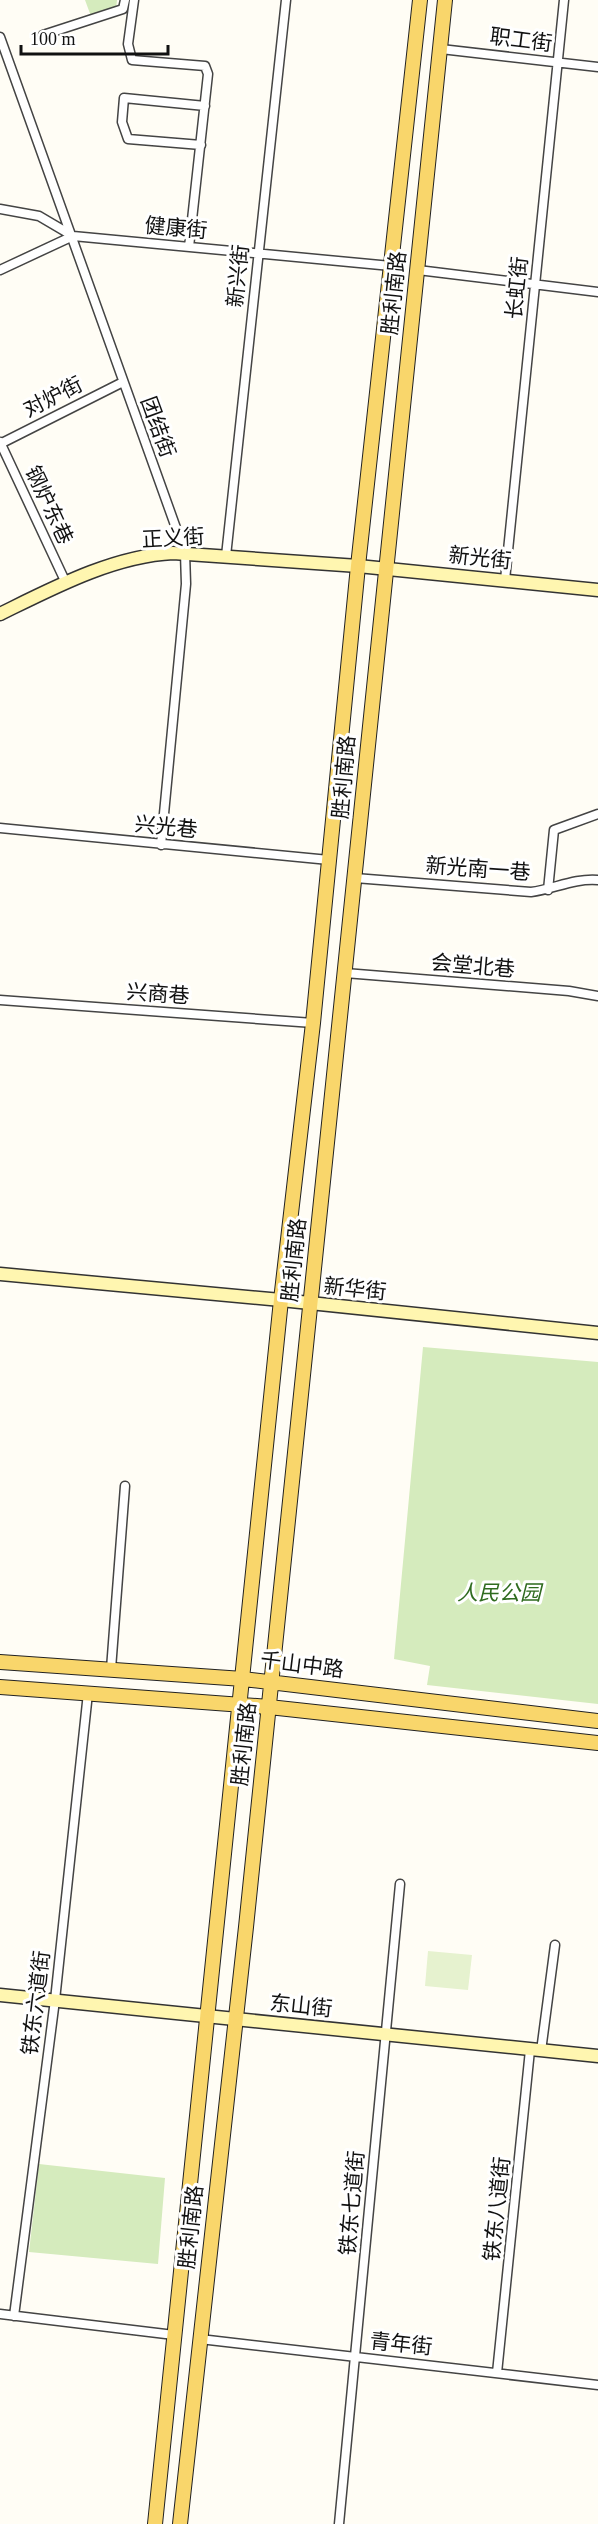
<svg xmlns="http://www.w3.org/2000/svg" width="598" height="2524" font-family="'Times New Roman','Noto Sans SC',serif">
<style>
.green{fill:#d5ebbd}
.pitch{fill:#e6f2cf}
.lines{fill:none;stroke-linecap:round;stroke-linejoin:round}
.street-casing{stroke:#444;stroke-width:11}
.secondary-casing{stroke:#333;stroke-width:15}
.primary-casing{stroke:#222;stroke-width:16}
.street{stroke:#fff;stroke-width:8}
.secondary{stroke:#fff6b0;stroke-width:12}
.primary{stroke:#f9d66b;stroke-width:14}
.labels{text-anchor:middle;stroke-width:6;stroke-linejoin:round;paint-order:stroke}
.street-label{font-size:21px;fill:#111;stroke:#fff}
.park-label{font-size:21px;font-style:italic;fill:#2f6b1f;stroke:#fff}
</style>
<rect width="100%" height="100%" fill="#fffdf5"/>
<path class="green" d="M85,0H117L116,9L92,19Z
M423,1347L598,1362V1704L427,1685L430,1666L394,1659Z
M39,2164L165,2178L158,2264L29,2252Z"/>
<path class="pitch" d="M428,1951L472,1955L468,1990L425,1986Z"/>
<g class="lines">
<g class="street-casing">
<path id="street" d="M134,0L128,44L132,60L205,66L208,74L189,247
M43,35L123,9L125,0
M0,37L185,553L186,584L161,845
M441,49L598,67
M201,145L128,139L122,122L124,98L205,106
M0,209L39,216L73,236
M0,270L73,236L391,266
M418,270L598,292
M0,442L66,583
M0,444L123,382
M226,556L286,0
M505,580L564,0
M0,828L329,860
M355,878L531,892C554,889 574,878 598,880
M548,890L554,830L598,814
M345,973L569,991L598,996
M0,1000L313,1023
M111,1669L125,1486
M541,2051L555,1945
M0,2314L174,2335
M14,2316L55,2000L88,1693
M200,2339L598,2385
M497,2373L530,2050
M339,2524L400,1884"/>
</g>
<g class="secondary-casing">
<path id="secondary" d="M0,614C53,588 113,556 173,553L358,566L598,590
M0,1274L281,1300L598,1333
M0,1995L598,2056"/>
</g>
<g class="primary-casing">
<path id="primary" d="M0,1662L243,1679L598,1721
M0,1687L269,1707L598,1743
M155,2524L281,1300L313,1023L358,566L420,0
M180,2524L246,1927L445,0"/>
</g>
<use href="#street" class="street"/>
<use href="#secondary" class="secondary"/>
<use href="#primary" class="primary"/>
</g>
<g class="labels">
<g class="street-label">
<text transform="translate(521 40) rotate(7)" y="7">职工街</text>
<text transform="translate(176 228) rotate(5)" y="7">健康街</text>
<text transform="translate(238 276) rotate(-84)" y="7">新兴街</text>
<text transform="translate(517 288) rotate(-84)" y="7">长虹街</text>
<text transform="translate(394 293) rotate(-84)" y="7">胜利南路</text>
<text transform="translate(53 397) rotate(-27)" y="7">对炉街</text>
<text transform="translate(158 427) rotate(70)" y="7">团结街</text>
<text transform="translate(49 505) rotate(65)" y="7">钢炉东巷</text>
<text transform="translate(173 538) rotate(-3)" y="7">正义街</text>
<text transform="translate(480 558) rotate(6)" y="7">新光街</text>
<text transform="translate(344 777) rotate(-85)" y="7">胜利南路</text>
<text transform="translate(166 827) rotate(6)" y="7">兴光巷</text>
<text transform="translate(478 869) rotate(4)" y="7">新光南一巷</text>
<text transform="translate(473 966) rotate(5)" y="7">会堂北巷</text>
<text transform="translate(158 994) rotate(4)" y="7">兴商巷</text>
<text transform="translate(294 1260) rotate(-84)" y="7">胜利南路</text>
<text transform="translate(355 1289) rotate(6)" y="7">新华街</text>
<text transform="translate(302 1665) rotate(7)" y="7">千山中路</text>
<text transform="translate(244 1744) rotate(-84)" y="7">胜利南路</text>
<text transform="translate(36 2003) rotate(-83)" y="7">铁东六道街</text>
<text transform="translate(301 2006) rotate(6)" y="7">东山街</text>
<text transform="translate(352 2203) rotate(-85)" y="7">铁东七道街</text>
<text transform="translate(497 2209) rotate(-84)" y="7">铁东八道街</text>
<text transform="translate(191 2227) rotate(-84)" y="7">胜利南路</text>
<text transform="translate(401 2344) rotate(6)" y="7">青年街</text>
</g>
<g class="park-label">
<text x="499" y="1600">人民公园</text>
</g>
</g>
<path d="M21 45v9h147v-9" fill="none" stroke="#111111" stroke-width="3"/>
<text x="30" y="45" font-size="18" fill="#111111" stroke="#ffffff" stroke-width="4.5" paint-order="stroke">100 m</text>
</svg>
